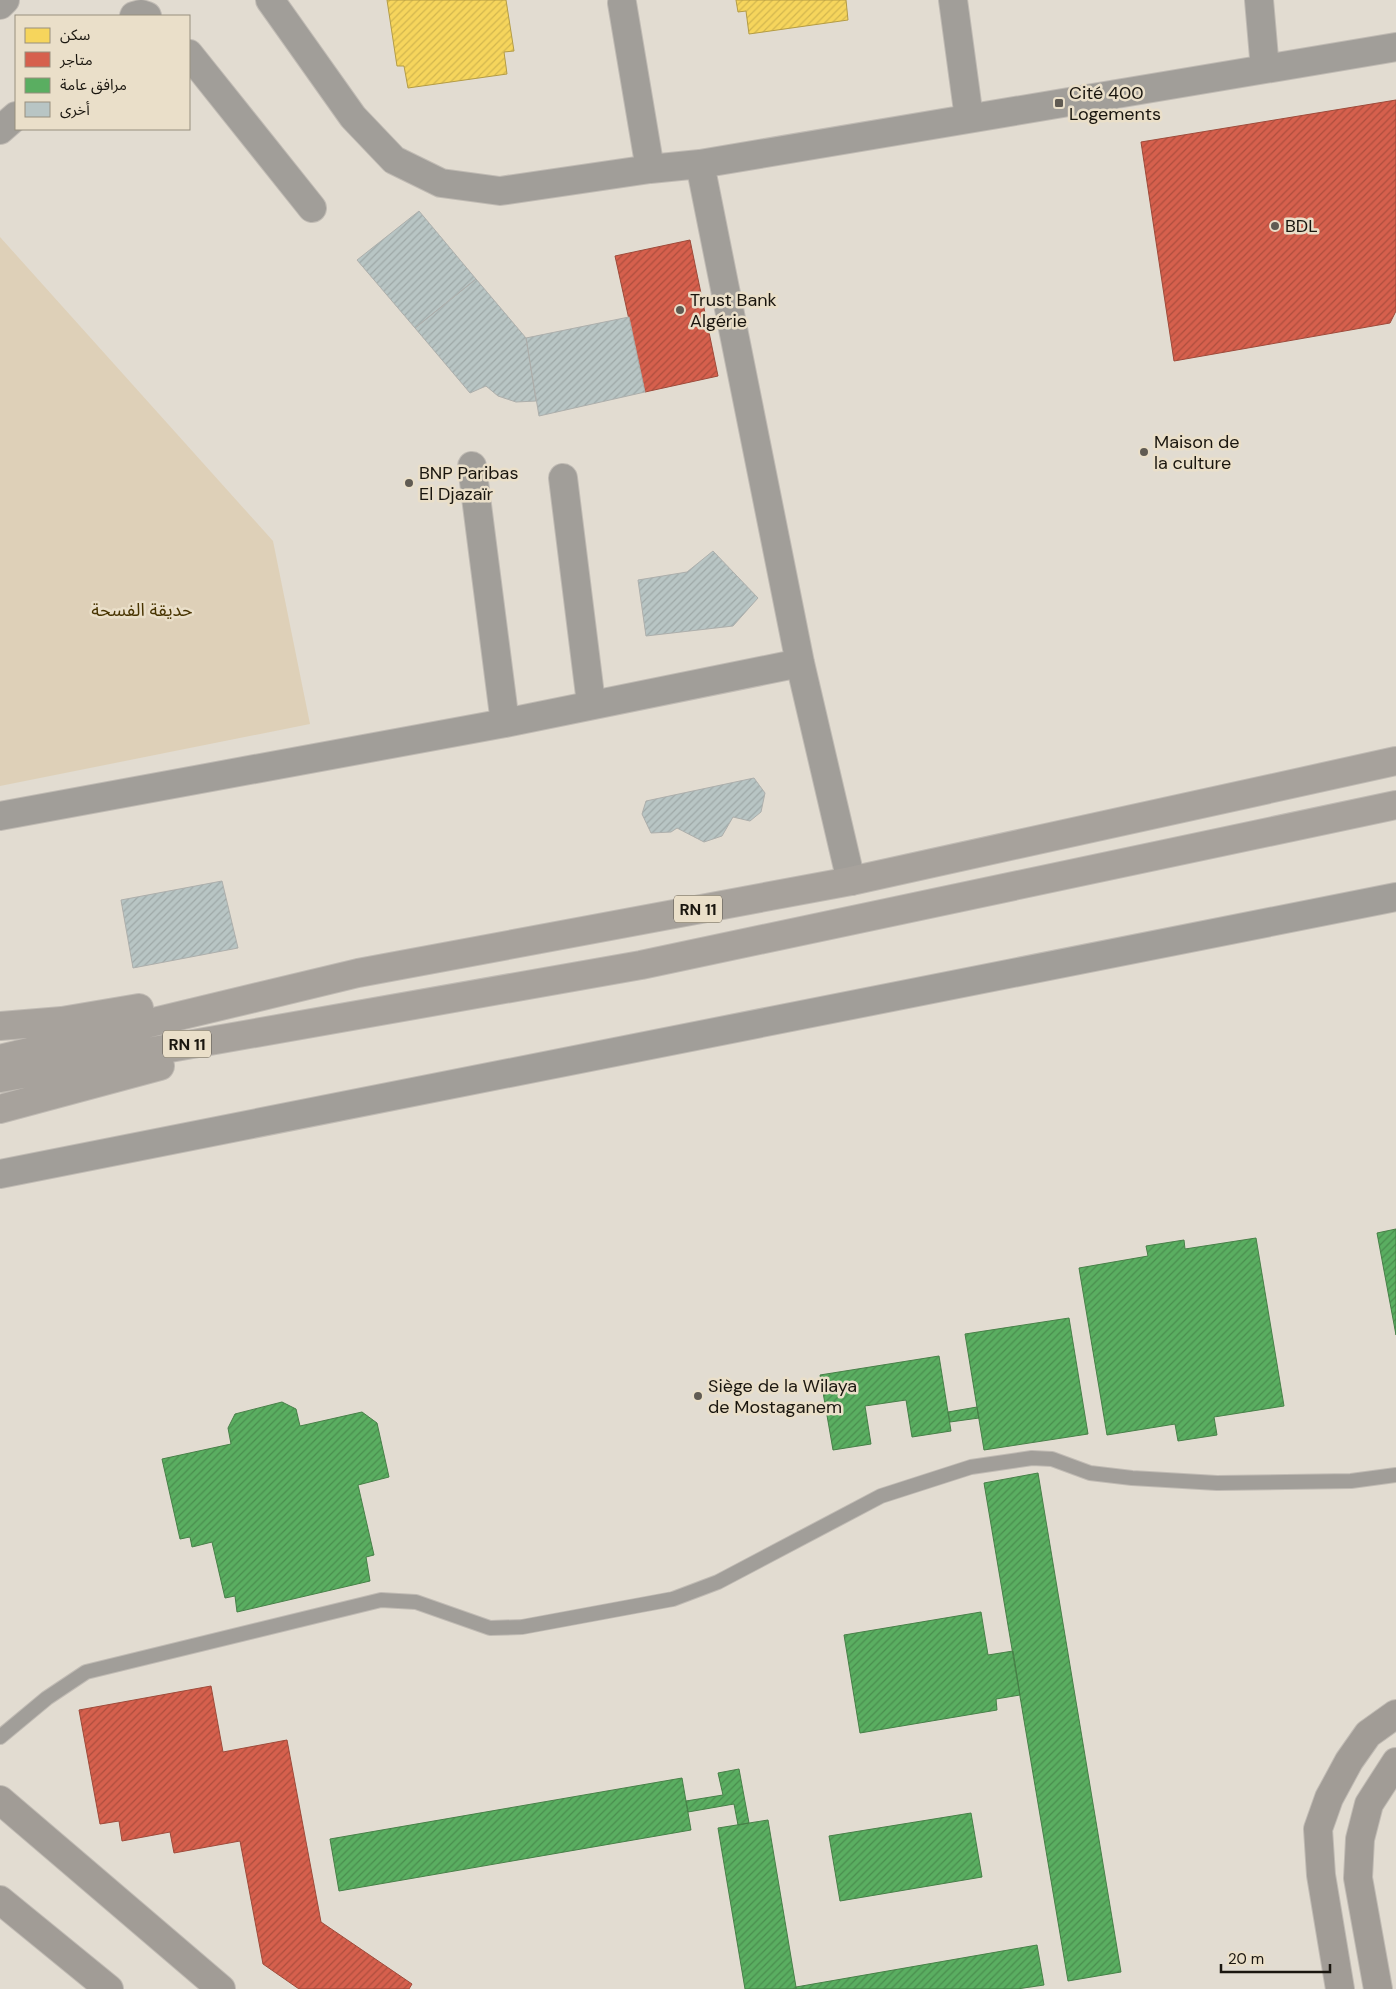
<svg xmlns="http://www.w3.org/2000/svg" width="1396" height="1989" font-family="'DM Sans','Noto Sans Arabic',sans-serif">
<style>
.green{fill:#ded0b8}
.homes{fill:url(#homes-hatch);stroke:#b49c45}
.shops{fill:url(#shops-hatch);stroke:#9e4a3a}
.public{fill:url(#public-hatch);stroke:#478048}
.building{fill:url(#building-hatch);stroke:#adafac}
.lines{fill:none;stroke-linecap:round;stroke-linejoin:round}
.service-casing{stroke:#c0bbb4;stroke-width:16}
.minor-casing{stroke:#c0bbb4;stroke-width:30}
.secondary-casing{stroke:#c0bbb4;stroke-width:30}
.trunk-casing{stroke:#c0bbb4;stroke-width:30}
.service{stroke:#a19e99;stroke-width:14}
.minor{stroke:#a19e99;stroke-width:28}
.secondary{stroke:#a19c96;stroke-width:28}
.trunk{stroke:#a7a29c;stroke-width:28}
.poi-dot{fill:#605b53;stroke:#eadfc9;stroke-width:2}
.labels{text-anchor:middle;stroke-width:5;stroke-linejoin:round;paint-order:stroke}
.shield{fill:#eadfc9;stroke:#585247;stroke-width:1}
.shield-label{font-size:16px;font-weight:bold;fill:#1a160f}
.poi-label{font-size:18px;fill:#1a160f;stroke:#eadfc9;text-anchor:start}
.park-label{font-size:18px;fill:#483401;stroke:#eadfc9}
</style>
<defs>
<pattern id="homes-hatch" width="6" height="6" patternUnits="userSpaceOnUse" patternTransform="scale(1.25)"><rect width="6" height="6" fill="#f6d55c"/><path d="M-1 1l2-2M0 6l6-6M5 7l2-2" fill="none" stroke="#d2b64f"/></pattern>
<pattern id="shops-hatch" width="6" height="6" patternUnits="userSpaceOnUse" patternTransform="scale(1.25)"><rect width="6" height="6" fill="#d6604d"/><path d="M-1 1l2-2M0 6l6-6M5 7l2-2" fill="none" stroke="#ad4e3e"/></pattern>
<pattern id="public-hatch" width="6" height="6" patternUnits="userSpaceOnUse" patternTransform="scale(1.25)"><rect width="6" height="6" fill="#5aae61"/><path d="M-1 1l2-2M0 6l6-6M5 7l2-2" fill="none" stroke="#4a8d4e"/></pattern>
<pattern id="building-hatch" width="6" height="6" patternUnits="userSpaceOnUse" patternTransform="scale(1.25)"><rect width="6" height="6" fill="#b8c5c4"/><path d="M-1 1l2-2M0 6l6-6M5 7l2-2" fill="none" stroke="#9ea8a7"/></pattern>
</defs>
<rect width="100%" height="100%" fill="#e2dcd1"/>
<path class="green" d="M0,237L273,541L310,724L0,786Z"/>
<path class="homes" d="M387,0H506L514,51L504,52L507,74L408,88L404,66H397Z
M736,0H846L848,20L749,34L746,11L738,12Z"/>
<path class="shops" d="M1396,100V311L1390,323L1174,361L1141,142Z
M690,240L718,376L645,392L615,256Z
M211,1686L223,1752L287,1740L321,1922L412,1984L409,1989H299L263,1964L240,1841L174,1853L170,1832L122,1841L119,1821L100,1824L79,1710Z"/>
<path class="public" d="M1396,1229V1335L1377,1233Z
M1256,1238L1284,1406L1214,1417L1217,1435L1178,1441L1175,1424L1107,1435L1079,1268L1148,1256L1146,1246L1184,1240L1185,1249Z
M1069,1318L1088,1434L984,1450L965,1334Z
M939,1356L951,1431L912,1437L906,1400L865,1406L871,1444L833,1450L820,1375Z
M282,1402L296,1409L300,1426L362,1412L377,1423L389,1477L358,1485L374,1555L366,1557L370,1581L237,1612L235,1596L225,1598L212,1542L192,1547L190,1537L180,1539L162,1459L231,1444L228,1428L235,1414Z
M977,1407L979,1418L950,1422L948,1412Z
M1038,1473L1121,1972L1068,1981L984,1483Z
M981,1612L988,1655L1013,1651L1020,1695L996,1699L997,1710L860,1733L844,1635Z
M739,1769L749,1823L738,1825L734,1804L688,1812L686,1801L723,1795L718,1773Z
M682,1778L691,1830L339,1891L330,1839Z
M971,1813L982,1877L840,1901L829,1836Z
M768,1820L796,1987V1989H745L718,1828Z
M1037,1945L1044,1985L1017,1989H796V1987Z"/>
<path class="building" d="M419,211L476,279L415,328L357,260Z
M476,279L526,338L536,401L516,402L498,396L486,386L470,393L415,328Z
M629,317L645,392L539,416L526,338Z
M713,551L758,598L733,626L646,636L638,580L687,572Z
M754,778L765,793L761,812L750,821L733,817L722,836L704,842L677,828L671,832L651,833L642,814L646,801Z
M222,881L238,948L133,968L121,900Z"/>
<g class="lines">
<g class="service-casing">
<path id="service" d="M0,1737L47,1698L86,1672L381,1600L416,1602L490,1628L522,1627L673,1599L718,1582L881,1496L971,1467L1032,1458L1052,1459L1090,1473L1132,1478L1217,1483L1351,1481L1396,1475"/>
</g>
<g class="minor-casing">
<path id="minor" d="M270,0L353,117L394,160L441,183L500,191L650,169L700,164L1396,47
M953,0L969,118
M1259,0L1265,69
M622,3L650,169
M0,5L5,0
M134,16L141,14L147,16
M189,54L312,208
M0,130L16,116
M700,164L800,663L851,881
M472,466L505,723
M563,478L591,703
M0,816L505,723L800,663
M0,1174L1396,897"/>
</g>
<g class="secondary-casing">
<path id="secondary" d="M0,1800L221,1989
M0,1900L109,1989
M1340,1989L1321,1875L1318,1829L1329,1798L1349,1761L1368,1734L1396,1714
M1378,1989L1358,1878L1360,1839L1369,1804L1396,1762"/>
</g>
<g class="trunk-casing">
<path id="trunk" d="M0,1026L62,1021L139,1008
M0,1059L358,973L851,881L1396,761
M0,1078L641,965L1396,805
M0,1109L160,1066"/>
</g>
<use href="#service" class="service"/>
<use href="#minor" class="minor"/>
<use href="#secondary" class="secondary"/>
<use href="#trunk" class="trunk"/>
</g>
<g class="poi-dot">
<rect x="1054" y="98" width="10" height="10" rx="2.5"/>
<circle cx="1275" cy="226" r="5"/>
<circle cx="680" cy="310" r="5"/>
<circle cx="1144" cy="452" r="5"/>
<circle cx="409" cy="483" r="5"/>
<circle cx="698" cy="1396" r="5"/>
</g>
<g class="labels">
<g class="shield">
<rect x="674" y="895.5" width="48" height="27" rx="4"/>
<rect x="163" y="1030.5" width="48" height="27" rx="4"/>
</g>
<g class="shield-label">
<text x="698" y="915">RN 11</text>
<text x="187" y="1050">RN 11</text>
</g>
<g class="poi-label">
<text x="1069" y="99">Cité 400<tspan x="1069" dy="21">Logements</tspan></text>
<text x="1285" y="232">BDL</text>
<text x="690" y="306">Trust Bank<tspan x="690" dy="21">Algérie</tspan></text>
<text x="1154" y="448">Maison de<tspan x="1154" dy="21">la culture</tspan></text>
<text x="419" y="479">BNP Paribas<tspan x="419" dy="21">El Djazaïr</tspan></text>
<text x="708" y="1392">Siège de la Wilaya<tspan x="708" dy="21">de Mostaganem</tspan></text>
</g>
<g class="park-label">
<text x="142" y="616">حديقة الفسحة</text>
</g>
</g>
<rect x="15" y="15" width="175" height="115" fill="#eadfc9" stroke="#978f7f"/>
<rect x="25" y="28" width="25" height="15" fill="#f6d55c" stroke="#978f7f"/>
<text x="60" y="40" font-size="15" fill="#1a160f">سكن</text>
<rect x="25" y="52" width="25" height="15" fill="#d6604d" stroke="#978f7f"/>
<text x="60" y="65" font-size="15" fill="#1a160f">متاجر</text>
<rect x="25" y="78" width="25" height="15" fill="#5aae61" stroke="#978f7f"/>
<text x="60" y="90" font-size="15" fill="#1a160f">مرافق عامة</text>
<rect x="25" y="102" width="25" height="15" fill="#b8c5c4" stroke="#978f7f"/>
<text x="60" y="115" font-size="15" fill="#1a160f">أخرى</text>
<path d="M1221 1964v8h109v-8" fill="none" stroke="#1a160f" stroke-width="2.5"/>
<text x="1228" y="1964" font-size="15" fill="#1a160f" stroke="#eadfc9" stroke-width="4" paint-order="stroke">20 m</text>
</svg>
